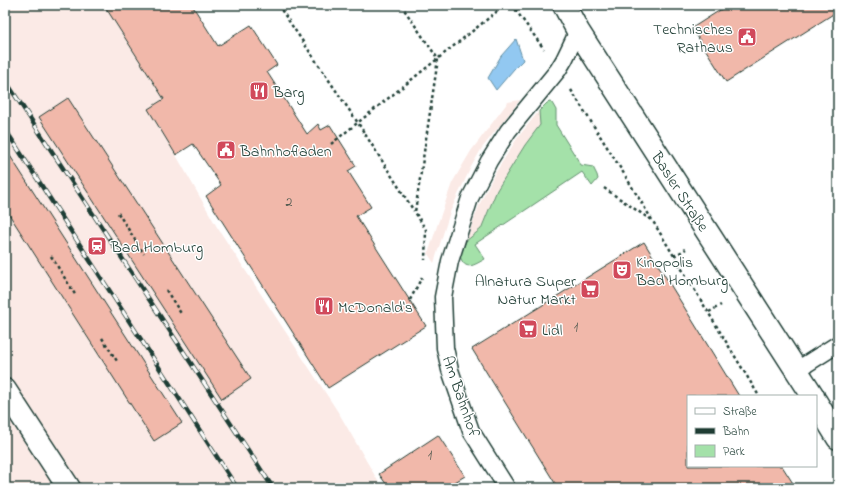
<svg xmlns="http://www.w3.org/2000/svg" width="843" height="493" font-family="'Indie Flower',sans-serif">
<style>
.built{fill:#fbeae6}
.green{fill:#a4e1a9;stroke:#628f6e}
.water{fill:#92c8f1;stroke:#6490a5}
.building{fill:#f1b8aa;stroke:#1f3d34}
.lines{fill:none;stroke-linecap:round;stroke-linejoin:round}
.service-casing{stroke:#1f3d34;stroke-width:19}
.minor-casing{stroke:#1f3d34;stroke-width:25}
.path{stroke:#1f3d34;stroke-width:2.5;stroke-dasharray:3 3;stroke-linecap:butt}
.service{stroke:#fff;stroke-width:16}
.minor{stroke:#fff;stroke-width:22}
.rail-casing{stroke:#1f3d34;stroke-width:4.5}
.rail{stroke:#fff;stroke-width:3;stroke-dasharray:9;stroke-linecap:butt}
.labels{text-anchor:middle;stroke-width:3;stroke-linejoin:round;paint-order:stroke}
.number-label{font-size:14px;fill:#545c52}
.poi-label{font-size:16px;fill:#1f3d34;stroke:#fff;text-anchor:start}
.street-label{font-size:16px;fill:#1f3d34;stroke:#fff}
</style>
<rect width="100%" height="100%" fill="#fff"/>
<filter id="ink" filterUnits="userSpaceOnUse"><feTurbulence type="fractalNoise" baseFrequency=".025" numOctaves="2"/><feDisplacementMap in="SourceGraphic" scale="8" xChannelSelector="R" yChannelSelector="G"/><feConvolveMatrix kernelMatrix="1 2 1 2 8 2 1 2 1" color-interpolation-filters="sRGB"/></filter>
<g filter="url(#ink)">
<path class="built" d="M5,5H104L164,99L148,109L176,155L217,227L340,415L382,488H5Z
M520,100L482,148L471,167L450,212L434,263L428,254L437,226L452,183L471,151L508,102Z
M539,111L540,125L525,145L497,190L481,229L466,241L480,203L494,175L518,137Z"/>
<path class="green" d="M550,102L552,103L556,110V125L581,165L593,167L597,175L598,179L592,186L582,172L475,244L485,259C474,265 465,272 460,256L466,241L481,229L497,190L525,145L540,125L539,111L547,103Z"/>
<path class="water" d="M516,39L523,60L514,69L496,90L488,78L501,56Z"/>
<path class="building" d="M104,5H192L218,46L251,25L277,65L267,72L307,134L318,124L321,130L330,125L356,166L348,171L371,207L356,216L426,326L328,388L206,196L221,185L193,144L176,155L148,109L164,99Z
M728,5H838V11L726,82L692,28Z
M68,98L251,379L222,399L39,117Z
M5,148L182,423L154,441L5,208Z
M644,242L739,396H688V466H782L796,488H558L472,349Z
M438,435L465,476L445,488H389L379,474Z"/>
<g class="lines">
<g class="service-casing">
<path id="service" d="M797,370L838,344
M507,488L471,431L450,370L445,348L443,297L450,261L470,198L489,161L508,131L558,70L564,60L578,31"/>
</g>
<g class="minor-casing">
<path id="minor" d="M564,5L578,31L813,396
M5,390L69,488
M816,402L838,438"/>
</g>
<path class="path" d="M278,5L358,123L414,211
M401,5L438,59L415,212L426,230L425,260
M512,5L544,49
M571,90L626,177L759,396
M331,144L505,5
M604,188L651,220
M118,213L144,254
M51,256L76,296
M674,256L686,249
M166,290L182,315
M410,300L422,277
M709,312L721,305
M102,338L117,361"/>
<use href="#service" class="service"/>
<use href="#minor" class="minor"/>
<g class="rail-casing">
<path id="rail" d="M5,80L273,488
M5,129L237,488"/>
</g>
<use href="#rail" class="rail"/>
</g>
</g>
<defs>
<g id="civic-square" transform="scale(1)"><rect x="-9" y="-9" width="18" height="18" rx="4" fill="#d1495b" stroke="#fff"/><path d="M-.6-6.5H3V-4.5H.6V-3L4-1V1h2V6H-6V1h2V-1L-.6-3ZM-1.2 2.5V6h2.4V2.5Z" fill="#fff"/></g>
<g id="restaurant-square" transform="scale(1)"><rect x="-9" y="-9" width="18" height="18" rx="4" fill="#d1495b" stroke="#fff"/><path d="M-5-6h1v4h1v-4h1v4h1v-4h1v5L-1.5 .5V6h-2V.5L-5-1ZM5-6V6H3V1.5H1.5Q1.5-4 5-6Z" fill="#fff"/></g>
<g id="station-square" transform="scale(1)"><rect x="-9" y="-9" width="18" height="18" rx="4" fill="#d1495b" stroke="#fff"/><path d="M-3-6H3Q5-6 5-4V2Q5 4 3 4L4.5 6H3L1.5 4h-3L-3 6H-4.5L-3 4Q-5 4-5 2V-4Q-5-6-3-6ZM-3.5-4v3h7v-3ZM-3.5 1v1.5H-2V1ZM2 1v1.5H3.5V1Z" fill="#fff"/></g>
<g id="theatre-square" transform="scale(1)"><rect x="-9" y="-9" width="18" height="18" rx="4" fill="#d1495b" stroke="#fff"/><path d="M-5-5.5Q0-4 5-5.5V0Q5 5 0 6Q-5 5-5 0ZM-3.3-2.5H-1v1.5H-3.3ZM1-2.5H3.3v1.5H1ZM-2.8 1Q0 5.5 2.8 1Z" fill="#fff"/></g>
<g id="supermarket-square" transform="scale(1)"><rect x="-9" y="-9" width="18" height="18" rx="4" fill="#d1495b" stroke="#fff"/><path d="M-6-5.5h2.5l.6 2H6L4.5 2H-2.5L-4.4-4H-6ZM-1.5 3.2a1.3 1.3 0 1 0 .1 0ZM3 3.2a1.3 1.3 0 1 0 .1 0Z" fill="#fff"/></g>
</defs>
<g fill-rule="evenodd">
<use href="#civic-square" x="747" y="37"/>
<use href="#restaurant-square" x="259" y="91"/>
<use href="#civic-square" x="226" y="150"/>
<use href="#station-square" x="97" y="246"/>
<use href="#theatre-square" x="622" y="270"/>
<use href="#supermarket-square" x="590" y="289"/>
<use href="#restaurant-square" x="324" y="306"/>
<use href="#supermarket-square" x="528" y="329"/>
</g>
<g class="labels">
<g class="number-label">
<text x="289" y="206">2</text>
<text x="576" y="331">1</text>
<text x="430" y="459">1</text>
</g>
<g class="poi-label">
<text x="733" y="34" text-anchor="end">Technisches<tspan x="733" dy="18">Rathaus</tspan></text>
<text x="273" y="97">Barg</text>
<text x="240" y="156">Bahnhofladen</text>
<text x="111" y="252">Bad Homburg</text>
<text x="636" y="267">Kinopolis<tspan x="636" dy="18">Bad Homburg</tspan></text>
<text x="576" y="286" text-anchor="end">Alnatura Super<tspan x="576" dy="18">Natur Markt</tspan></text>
<text x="338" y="312">McDonald's</text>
<text x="542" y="335">Lidl</text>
</g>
<g class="street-label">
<text transform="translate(681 191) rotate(57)" y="6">Basler Straße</text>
<text transform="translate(462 396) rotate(71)" y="6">Am Bahnhof</text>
</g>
</g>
<rect width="843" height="493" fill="none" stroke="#fff" stroke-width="20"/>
<rect x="10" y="10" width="823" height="473" fill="none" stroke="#1f3d34" stroke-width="1.5" filter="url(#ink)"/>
<rect x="687" y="395" width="130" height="72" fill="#ffffff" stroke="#a5b1ae"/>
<rect x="695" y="408" width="20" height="6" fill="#ffffff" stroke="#a5b1ae"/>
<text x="723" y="415" font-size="12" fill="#1f3d34">Straße</text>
<rect x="695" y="428" width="20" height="6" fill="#1f3d34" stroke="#a5b1ae"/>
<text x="723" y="435" font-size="12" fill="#1f3d34">Bahn</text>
<rect x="695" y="445" width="20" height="12" fill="#a4e1a9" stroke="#a5b1ae"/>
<text x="723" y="455" font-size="12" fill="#1f3d34">Park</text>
</svg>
